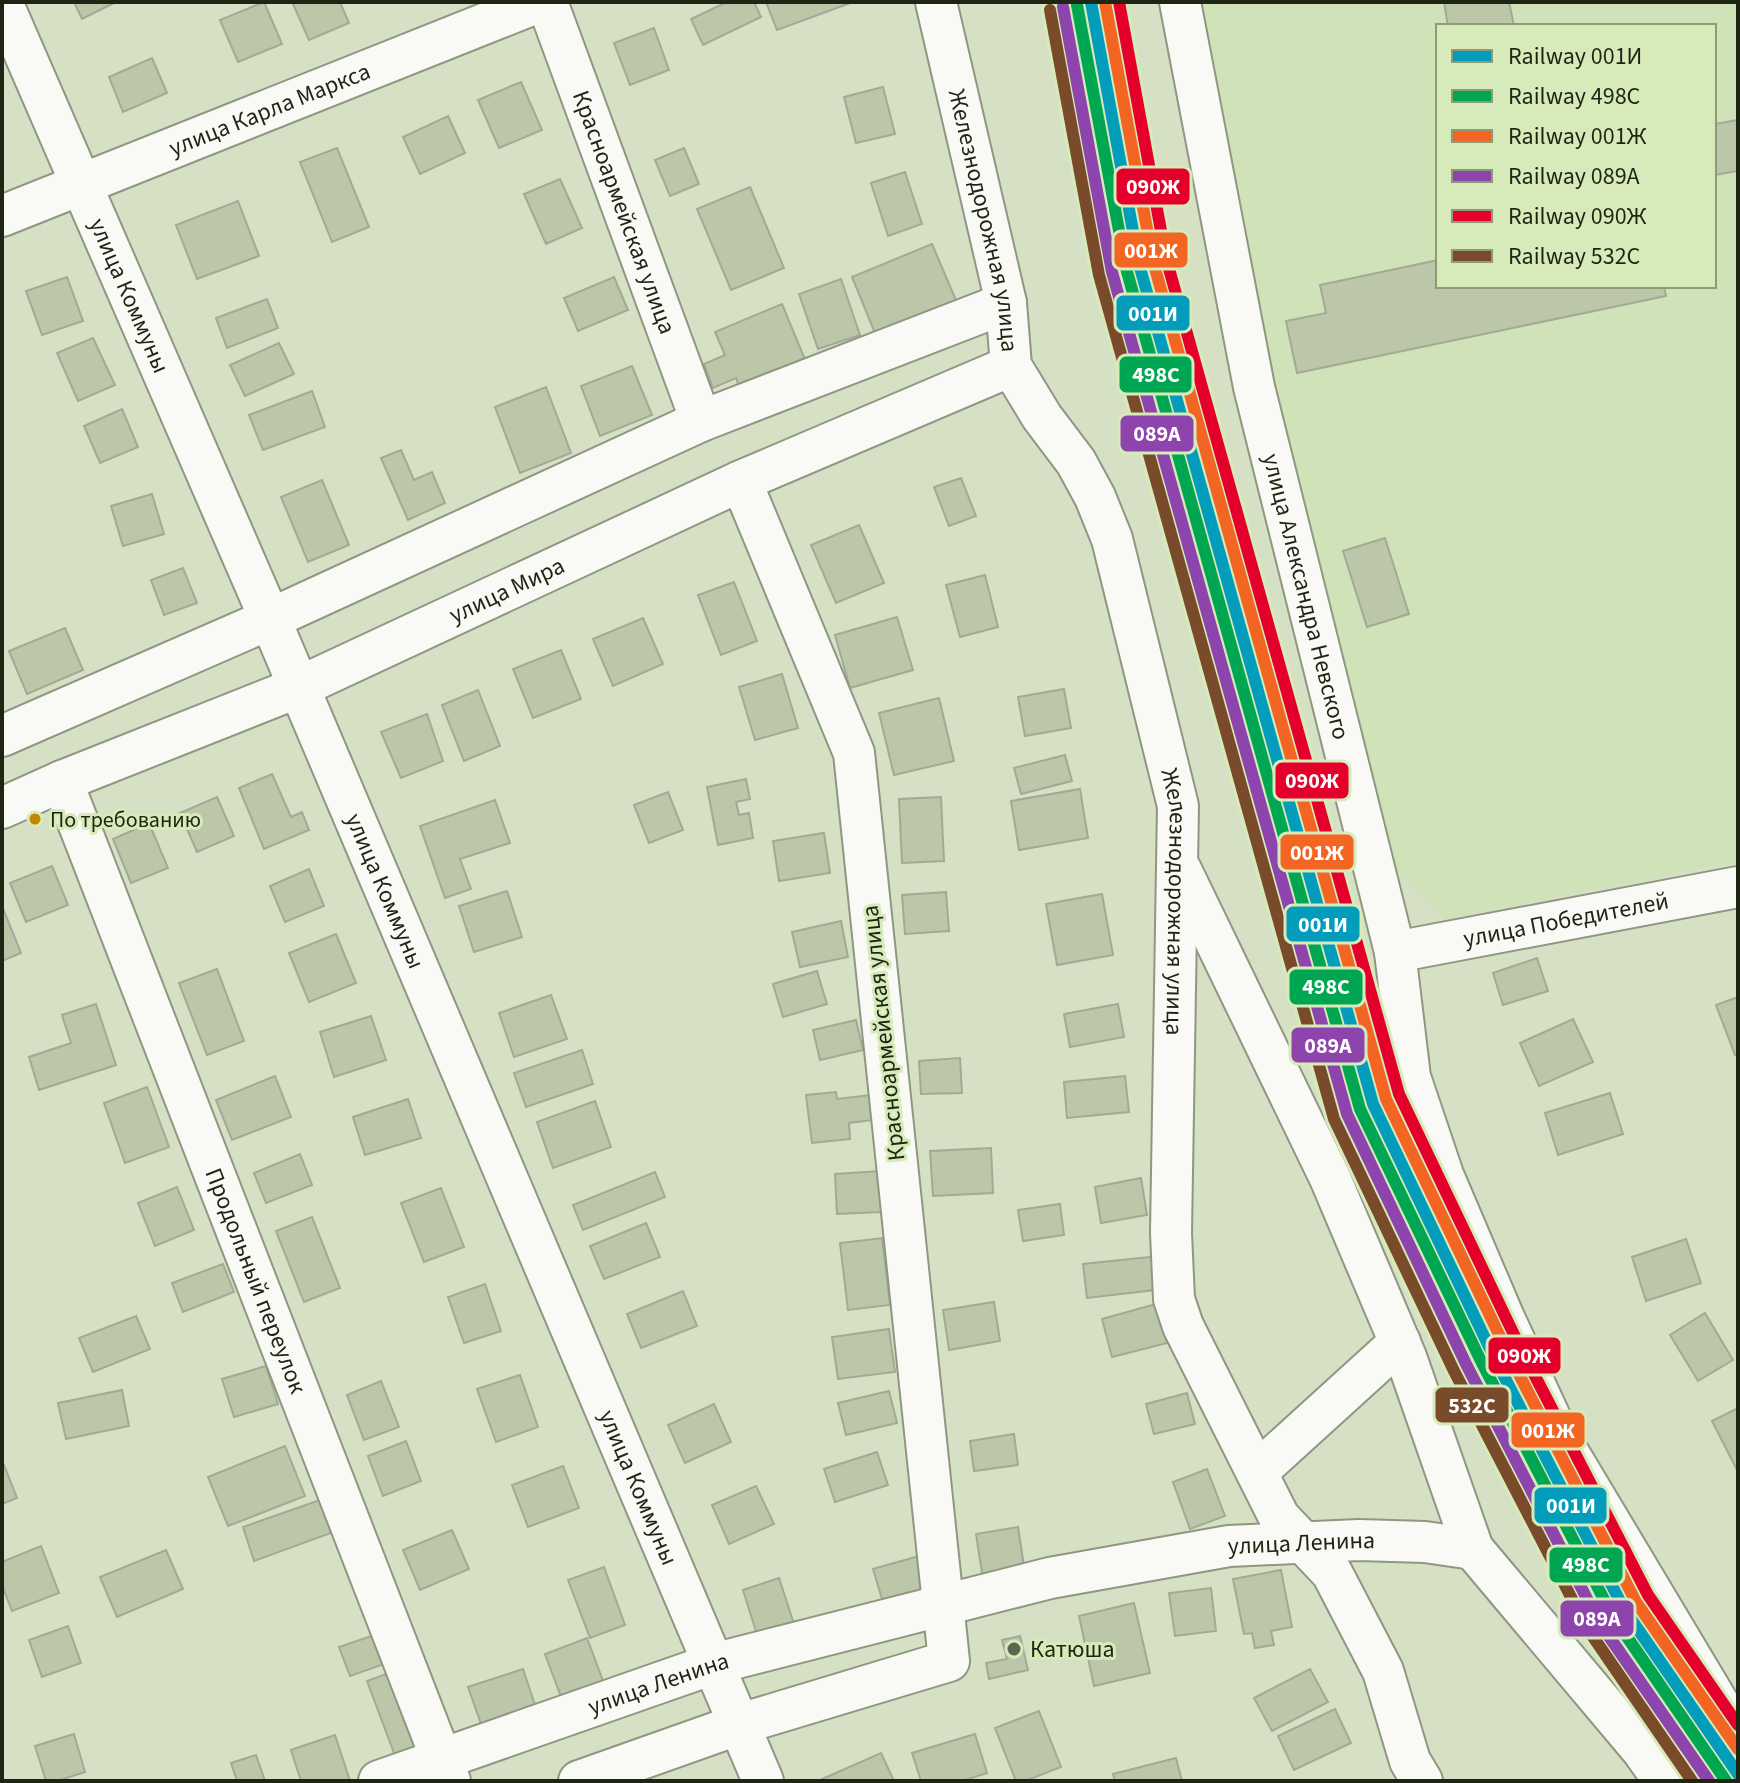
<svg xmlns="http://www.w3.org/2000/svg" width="1740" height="1783" font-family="'Source Sans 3',sans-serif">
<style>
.built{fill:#d0e2b7;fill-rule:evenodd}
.building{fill:#bbc7a8;stroke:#a2aa96;stroke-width:2}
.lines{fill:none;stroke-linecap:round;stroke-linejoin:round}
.minor-casing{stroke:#8f9782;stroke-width:44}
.minor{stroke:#f9faf6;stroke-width:40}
.rail-1-casing{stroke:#d7ebba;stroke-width:18}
.rail-2-casing{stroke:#d7ebba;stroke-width:18}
.rail-3-casing{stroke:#d7ebba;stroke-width:18}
.rail-4-casing{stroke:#d7ebba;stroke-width:18}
.rail-5-casing{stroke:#d7ebba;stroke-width:18}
.rail-6-casing{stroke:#d7ebba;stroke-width:18}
.rail-1{stroke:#039cbb;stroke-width:12}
.rail-2{stroke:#00a651;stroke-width:12}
.rail-3{stroke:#f26522;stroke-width:12}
.rail-4{stroke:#8e44ad;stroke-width:12}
.rail-5{stroke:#e4002b;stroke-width:12}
.rail-6{stroke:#7a4b2a;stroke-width:12}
.bus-dot{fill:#c18604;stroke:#d7ebba;stroke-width:3}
.poi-dot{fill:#5e6651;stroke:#d7ebba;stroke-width:3}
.labels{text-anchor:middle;stroke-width:6;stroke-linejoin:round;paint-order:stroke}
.bus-label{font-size:22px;fill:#1e2512;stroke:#d7ebba;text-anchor:start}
.street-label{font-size:24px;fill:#1e2512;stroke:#d7ebba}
.poi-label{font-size:24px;fill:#1e2512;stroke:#d7ebba;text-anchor:start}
.line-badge{stroke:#d7ebba;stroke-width:3}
.badge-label{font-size:22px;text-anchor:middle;font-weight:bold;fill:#fff}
</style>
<rect width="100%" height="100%" fill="#d5e0c5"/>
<path class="built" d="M1203,2H1738V860L1444,919L1380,850L1292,510ZM1438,26H1714V286H1438Z"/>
<path class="building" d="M74,2H116L82,19Z
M264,2L282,44L238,62L220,20Z
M299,2H340L349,23L309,40L293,4Z
M727,2H754L761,17L703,45L691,19Z
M766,2H853L777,30Z
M1444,2H1509L1514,26H1448Z
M654,28L669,70L630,85L614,43Z
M152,58L167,93L123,112L109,77Z
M521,82L542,130L499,148L478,100Z
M883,87L895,134L856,143L844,97Z
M448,116L465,153L420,174L403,137Z
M1738,120V171L1714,175V124Z
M337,148L369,227L332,242L300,162Z
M684,148L699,184L670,196L655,160Z
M905,172L922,224L888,236L871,183Z
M560,179L582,228L546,244L524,194Z
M750,187L784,268L731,290L697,209Z
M238,201L259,256L197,279L176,225Z
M932,244L958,305L877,338L852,277Z
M1438,260V286H1664L1666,296L1297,373L1286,321L1326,313L1320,285Z
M67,277L83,321L42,335L26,291Z
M614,277L628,310L578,331L564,298Z
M841,279L860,335L818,349L799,294Z
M267,299L278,328L227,348L216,318Z
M782,304L806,362L740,389L736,378L713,388L704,364L725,355L715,332Z
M93,338L115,385L78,401L57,353Z
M279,343L294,374L245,396L230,365Z
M632,366L652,415L600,436L581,386Z
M546,387L571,453L520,473L495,407Z
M312,391L325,427L263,450L249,415Z
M122,409L138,447L100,463L84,426Z
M401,450L414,480L432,472L445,503L408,520L381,458Z
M961,478L976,516L949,526L934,487Z
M322,480L349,545L308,562L281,497Z
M152,494L164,534L123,546L111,506Z
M859,525L884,583L836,603L811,545Z
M1385,538L1409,614L1367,627L1343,551Z
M183,568L197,603L164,615L151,580Z
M985,575L998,627L960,637L946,585Z
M734,582L757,641L721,655L698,595Z
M897,617L913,670L850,688L835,635Z
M643,618L663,664L613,686L593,639Z
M65,628L83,670L27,694L9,651Z
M561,650L581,699L533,718L513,669Z
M782,674L798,728L755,740L739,687Z
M1064,689L1071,728L1025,736L1018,697Z
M478,690L500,746L464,761L442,705Z
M939,698L954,761L894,775L879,713Z
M427,714L443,761L401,778L381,732Z
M1065,755L1072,781L1021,794L1014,768Z
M272,774L291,817L302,812L309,830L264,849L239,788Z
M746,779L750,799L736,802L739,815L749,813L753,838L718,845L707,787Z
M1080,789L1088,838L1019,850L1011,801Z
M668,792L683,830L649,843L634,805Z
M217,797L234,836L197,852L180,813Z
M941,797L944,861L902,863L899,799Z
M495,800L510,843L460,859L471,889L445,898L420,826Z
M149,823L168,868L131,883L113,839Z
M824,833L830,873L779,881L773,841Z
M52,866L68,905L26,922L10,883Z
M309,869L324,906L285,922L270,886Z
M507,891L522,937L474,952L459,906Z
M946,892L949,931L905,934L902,895Z
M1102,894L1113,955L1057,965L1046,904Z
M2,906L21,953L2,961Z
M841,921L848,957L800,967L792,932Z
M336,934L356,983L309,1002L289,953Z
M1537,958L1548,991L1503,1005L1493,973Z
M217,969L244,1041L207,1055L179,983Z
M817,971L827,1004L783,1017L773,984Z
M551,995L567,1039L514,1057L499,1013Z
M1738,997V1053L1735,1055L1716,1005Z
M96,1004L116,1065L39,1090L29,1057L71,1043L62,1015Z
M1118,1004L1124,1037L1070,1047L1064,1014Z
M371,1016L386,1060L334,1077L320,1032Z
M1573,1019L1593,1062L1539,1086L1520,1043Z
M856,1020L863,1050L820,1060L813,1030Z
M582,1050L593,1084L526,1107L514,1073Z
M960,1058L962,1093L921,1094L919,1061Z
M275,1076L291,1117L232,1140L216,1100Z
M1125,1076L1129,1112L1067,1118L1064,1082Z
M147,1087L169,1147L125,1163L104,1103Z
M836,1092L837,1099L870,1095L873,1120L849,1123L850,1139L812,1143L806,1095Z
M1610,1093L1623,1134L1558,1155L1545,1113Z
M408,1099L421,1138L365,1155L353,1117Z
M595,1101L611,1147L553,1168L537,1122Z
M991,1148L993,1193L933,1196L930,1151Z
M300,1154L312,1185L266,1203L254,1173Z
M880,1171L882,1212L837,1214L835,1174Z
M655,1172L665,1197L583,1230L573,1205Z
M1141,1178L1147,1215L1101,1223L1095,1187Z
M177,1187L194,1230L155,1246L138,1203Z
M441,1188L464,1247L424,1262L401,1203Z
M1060,1204L1064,1235L1023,1241L1018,1210Z
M312,1217L340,1288L304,1302L276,1231Z
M646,1223L660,1257L604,1279L590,1246Z
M882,1238L890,1305L848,1310L840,1243Z
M1686,1239L1701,1283L1646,1301L1632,1257Z
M1159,1256L1163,1289L1087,1298L1083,1264Z
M223,1264L234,1292L183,1312L172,1283Z
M485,1284L501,1331L464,1343L448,1297Z
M683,1291L697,1326L641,1348L627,1314Z
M994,1302L1000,1341L949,1350L943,1310Z
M1156,1304L1167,1343L1112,1357L1102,1319Z
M1705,1313L1733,1360L1698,1381L1670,1335Z
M136,1316L150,1349L93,1372L79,1338Z
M889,1329L895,1372L838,1379L832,1337Z
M266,1366L278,1404L234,1417L222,1379Z
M520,1375L538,1427L496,1442L477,1389Z
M381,1381L399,1427L364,1440L347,1395Z
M122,1390L129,1426L66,1439L58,1403Z
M889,1391L897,1423L846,1435L838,1403Z
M1187,1393L1195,1424L1154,1434L1146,1404Z
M714,1404L731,1442L685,1463L668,1425Z
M1738,1408V1470H1737L1712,1421Z
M1014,1434L1018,1465L974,1471L970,1441Z
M406,1441L421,1481L383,1496L368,1456Z
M285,1446L305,1496L228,1526L208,1477Z
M877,1452L888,1485L835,1502L824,1469Z
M2,1460L17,1498L2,1504Z
M563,1466L579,1508L528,1527L512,1485Z
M1207,1469L1225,1516L1190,1529L1173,1482Z
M756,1486L774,1524L729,1544L712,1505Z
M320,1500L331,1533L254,1561L243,1527Z
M1018,1527L1025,1573L983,1579L976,1534Z
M452,1530L469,1569L420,1590L403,1550Z
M41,1546L59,1593L12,1611L2,1585V1562Z
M166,1550L183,1589L117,1617L100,1577Z
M919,1556L931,1595L885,1609L873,1569Z
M604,1567L625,1625L590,1638L568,1580Z
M1281,1570L1292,1627L1271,1631L1274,1645L1255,1648L1252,1633L1244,1634L1233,1579Z
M779,1578L796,1630L759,1641L743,1590Z
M1211,1588L1216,1631L1175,1636L1169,1593Z
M1134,1603L1150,1673L1094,1686L1079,1616Z
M68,1626L81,1663L42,1677L29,1640Z
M380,1633L390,1662L350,1676L339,1647Z
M1020,1636L1028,1670L989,1679L986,1663L1007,1659L1002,1640Z
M587,1638L608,1694L566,1710L545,1654Z
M523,1669L540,1720L486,1738L468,1687Z
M1310,1669L1328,1702L1272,1731L1254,1698Z
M397,1670L427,1750L397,1761L367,1681Z
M1335,1709L1351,1743L1294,1770L1278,1736Z
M1039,1711L1061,1767L1025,1781H1016L995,1728Z
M74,1734L85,1772L57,1781H46L35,1746Z
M975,1734L987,1773L962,1781H921L912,1753Z
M335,1735L350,1781H301L291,1750Z
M881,1753L894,1781H823L822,1779Z
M256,1755L265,1781H237L231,1763Z
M1176,1758L1182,1781H1115L1113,1774Z"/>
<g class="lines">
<g class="minor-casing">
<g id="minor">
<path id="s1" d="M2,2L270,619L763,1781"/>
<path id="s2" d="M547,2L701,421"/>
<path id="s3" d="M936,2L1006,303L1011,366L1042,417L1076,462L1095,497L1112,539L1178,806L1171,1233L1174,1299L1183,1326L1279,1517L1332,1573L1383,1671L1410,1761L1422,1781"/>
<path id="s4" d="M1180,2L1254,387L1395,952L1410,1077L1443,1175L1504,1318L1559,1437L1738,1736"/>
<path id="s5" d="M2,216L539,2"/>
<path d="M2,736L270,619L701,421L1006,303"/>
<path id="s6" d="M62,781L450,1781"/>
<path id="s7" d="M2,808L62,781L299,687L741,481L1011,366"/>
<path d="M1181,870L1330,1178L1406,1357L1473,1549L1642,1750L1664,1781"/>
<path id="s8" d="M1395,952L1738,887"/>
<path d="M1257,1472L1400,1342"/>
<path id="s9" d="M379,1781L713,1664L1050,1578L1229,1546L1359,1540L1425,1542L1473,1549"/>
<path d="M579,1781L740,1724L949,1661L854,753L741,481"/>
</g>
</g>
<use href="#minor" class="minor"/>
<g class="rail-1-casing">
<path id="rail-1" d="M1091,2L1139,264L1373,1104L1492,1353L1624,1609L1738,1774"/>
</g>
<g class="rail-2-casing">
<path id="rail-2" d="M1077,5L1126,268L1360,1109L1480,1359L1612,1615L1726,1781"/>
</g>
<g class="rail-3-casing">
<path id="rail-3" d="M1105,2L1153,261L1386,1099L1505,1347L1636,1602L1738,1749"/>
</g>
<g class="rail-4-casing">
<path id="rail-4" d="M1063,7L1112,272L1347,1114L1467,1366L1599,1622L1709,1781"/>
</g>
<g class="rail-5-casing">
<path id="rail-5" d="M1119,2L1166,258L1399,1094L1517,1341L1648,1595L1738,1725"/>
</g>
<g class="rail-6-casing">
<path id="rail-6" d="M1050,10L1099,275L1334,1119L1454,1371L1587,1628L1692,1781"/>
</g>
<use href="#rail-1" class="rail-1"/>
<use href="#rail-2" class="rail-2"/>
<use href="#rail-3" class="rail-3"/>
<use href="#rail-4" class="rail-4"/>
<use href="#rail-5" class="rail-5"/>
<use href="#rail-6" class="rail-6"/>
</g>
<circle class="bus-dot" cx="35" cy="819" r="7"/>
<circle class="poi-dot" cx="1014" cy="1649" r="8"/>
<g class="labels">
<g class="bus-label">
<text x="50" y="827">По требованию</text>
</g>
<g class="street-label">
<text dy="8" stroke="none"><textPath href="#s5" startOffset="288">улица Карла Маркса</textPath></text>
<text dy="8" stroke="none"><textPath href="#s2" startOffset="224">Красноармейская улица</textPath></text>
<text dy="8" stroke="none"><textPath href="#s3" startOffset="224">Железнодорожная улица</textPath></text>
<text dy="8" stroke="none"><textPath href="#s1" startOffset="320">улица Коммуны</textPath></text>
<text dy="8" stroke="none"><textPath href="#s7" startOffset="550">улица Мира</textPath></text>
<text dy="8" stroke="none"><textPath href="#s4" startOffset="608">улица Александра Невского</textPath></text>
<text dy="8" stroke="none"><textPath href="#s1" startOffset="968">улица Коммуны</textPath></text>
<text dy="8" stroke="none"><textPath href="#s3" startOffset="944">Железнодорожная улица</textPath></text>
<text dy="8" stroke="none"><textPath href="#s8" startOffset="174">улица Победителей</textPath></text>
<text transform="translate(883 1033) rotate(-96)" y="8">Красноармейская улица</text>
<text dy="8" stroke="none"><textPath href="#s6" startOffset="536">Продольный переулок</textPath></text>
<text dy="8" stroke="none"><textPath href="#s1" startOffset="1616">улица Коммуны</textPath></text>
<text dy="8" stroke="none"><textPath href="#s9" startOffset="956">улица Ленина</textPath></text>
<text dy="8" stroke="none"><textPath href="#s9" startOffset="296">улица Ленина</textPath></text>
</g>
<g class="poi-label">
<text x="1030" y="1657">Катюша</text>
</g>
</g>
<g class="line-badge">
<rect x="1115" y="167" width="76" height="39" rx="8" fill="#e4002b"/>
<rect x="1113" y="231" width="76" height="38" rx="8" fill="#f26522"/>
<rect x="1115" y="294" width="76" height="38" rx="8" fill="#039cbb"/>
<rect x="1118" y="355" width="75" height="39" rx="8" fill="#00a651"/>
<rect x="1119" y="414" width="76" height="39" rx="8" fill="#8e44ad"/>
<rect x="1274" y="761" width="76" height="39" rx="8" fill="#e4002b"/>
<rect x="1279" y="833" width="76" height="38" rx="8" fill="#f26522"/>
<rect x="1285" y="905" width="76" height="38" rx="8" fill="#039cbb"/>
<rect x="1288" y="968" width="76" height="38" rx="8" fill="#00a651"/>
<rect x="1290" y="1026" width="76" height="38" rx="8" fill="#8e44ad"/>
<rect x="1487" y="1336" width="75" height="39" rx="8" fill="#e4002b"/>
<rect x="1434" y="1386" width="76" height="38" rx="8" fill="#7a4b2a"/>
<rect x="1510" y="1411" width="76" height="38" rx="8" fill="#f26522"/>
<rect x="1533" y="1486" width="75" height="39" rx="8" fill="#039cbb"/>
<rect x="1548" y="1546" width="76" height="38" rx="8" fill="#00a651"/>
<rect x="1559" y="1599" width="76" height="39" rx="8" fill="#8e44ad"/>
</g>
<g class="badge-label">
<text x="1153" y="194">090Ж</text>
<text x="1151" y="258">001Ж</text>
<text x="1153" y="321">001И</text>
<text x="1156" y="382">498С</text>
<text x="1157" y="441">089А</text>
<text x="1312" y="788">090Ж</text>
<text x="1317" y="860">001Ж</text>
<text x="1323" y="932">001И</text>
<text x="1326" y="994">498С</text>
<text x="1328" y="1053">089А</text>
<text x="1524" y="1363">090Ж</text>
<text x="1472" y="1413">532С</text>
<text x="1548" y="1438">001Ж</text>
<text x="1571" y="1513">001И</text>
<text x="1586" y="1572">498С</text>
<text x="1597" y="1626">089А</text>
</g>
<rect width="1740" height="1783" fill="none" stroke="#1e2512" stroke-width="8"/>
<rect x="1436" y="24" width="280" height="264" fill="#d7ebba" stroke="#8d9c77" stroke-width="2"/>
<rect x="1452" y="50" width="40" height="12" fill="#039cbb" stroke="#8d9c77" stroke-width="2"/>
<text x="1508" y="64" font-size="24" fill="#1e2512">Railway 001И</text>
<rect x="1452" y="90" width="40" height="12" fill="#00a651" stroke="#8d9c77" stroke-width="2"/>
<text x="1508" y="104" font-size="24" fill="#1e2512">Railway 498С</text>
<rect x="1452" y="130" width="40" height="12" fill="#f26522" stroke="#8d9c77" stroke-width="2"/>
<text x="1508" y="144" font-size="24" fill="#1e2512">Railway 001Ж</text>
<rect x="1452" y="170" width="40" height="12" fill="#8e44ad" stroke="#8d9c77" stroke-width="2"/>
<text x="1508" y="184" font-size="24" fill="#1e2512">Railway 089А</text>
<rect x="1452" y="210" width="40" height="12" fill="#e4002b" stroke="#8d9c77" stroke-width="2"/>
<text x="1508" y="224" font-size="24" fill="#1e2512">Railway 090Ж</text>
<rect x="1452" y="250" width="40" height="12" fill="#7a4b2a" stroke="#8d9c77" stroke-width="2"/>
<text x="1508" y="264" font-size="24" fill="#1e2512">Railway 532С</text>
</svg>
